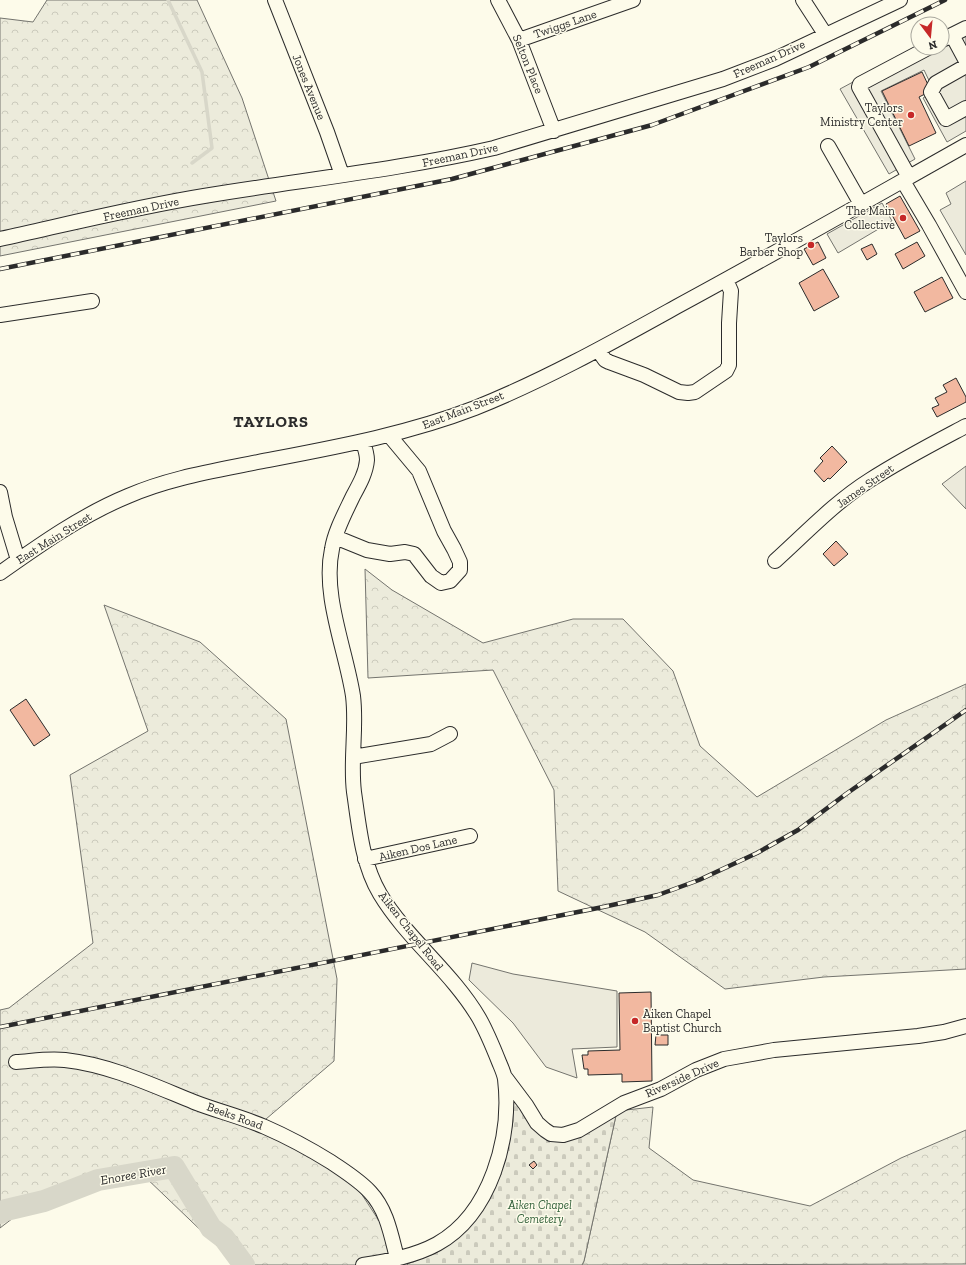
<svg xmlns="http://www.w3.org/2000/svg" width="966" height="1265" font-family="'Zilla Slab',serif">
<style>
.forest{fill:url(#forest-crowns);stroke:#74746e}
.cemetery{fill:url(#cemetery-stones);stroke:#74746e}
.parking{fill:#eceadb;stroke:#74746e}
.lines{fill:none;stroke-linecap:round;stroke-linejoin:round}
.stream{stroke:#d8d7c9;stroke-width:3.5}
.river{stroke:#d8d7c9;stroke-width:22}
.building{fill:#f2b8a0;stroke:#2b2b2b}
.minor-casing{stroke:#2b2b2b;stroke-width:16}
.minor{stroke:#fdfbea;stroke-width:14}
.rail-casing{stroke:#2b2b2b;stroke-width:4.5}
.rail{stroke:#fdfbea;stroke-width:3;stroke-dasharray:9;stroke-linecap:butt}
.poi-dot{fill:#c62828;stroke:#fdfbea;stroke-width:1.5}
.labels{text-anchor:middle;stroke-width:3;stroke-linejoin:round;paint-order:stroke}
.street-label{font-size:12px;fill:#2b2b2b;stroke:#fdfbea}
.poi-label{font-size:12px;fill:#2b2b2b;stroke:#fdfbea;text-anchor:end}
.park-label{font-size:12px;font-style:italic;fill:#34623c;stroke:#fdfbea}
.water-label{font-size:13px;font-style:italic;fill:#2b2b2b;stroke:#fdfbea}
.district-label{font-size:16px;font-weight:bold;letter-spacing:1px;fill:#2b2b2b;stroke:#fdfbea}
</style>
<defs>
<pattern id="forest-crowns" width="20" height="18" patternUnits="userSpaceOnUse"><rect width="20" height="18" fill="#ecebdb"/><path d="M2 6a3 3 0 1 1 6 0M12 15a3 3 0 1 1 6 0" fill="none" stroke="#cbcabc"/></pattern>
<pattern id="cemetery-stones" width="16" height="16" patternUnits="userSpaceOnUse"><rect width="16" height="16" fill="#ecebdb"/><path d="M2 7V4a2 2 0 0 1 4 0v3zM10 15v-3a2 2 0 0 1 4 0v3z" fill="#cbcabc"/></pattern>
</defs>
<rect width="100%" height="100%" fill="#fdfbea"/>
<path class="forest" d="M47,0H197L242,98L276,201L0,256V18L33,22Z
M365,569L392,590L483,643L573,619H623L673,671L700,746L757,797L886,720L966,684V969L824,977L725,989L645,932L558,891L554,790L493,670L368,678Z
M104,605L200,642L286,719L337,979L334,1061L259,1125L355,1184L408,1265H237L142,1174L17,1215L0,1228V1010L9,1008L93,943L70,775L148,731Z
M653,1107L649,1148L693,1180L810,1206L901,1158L966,1130V1264L582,1265L584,1261L617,1111Z"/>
<path class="cemetery" d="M512,1096L551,1140L617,1111L584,1261L582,1265H408L407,1264L436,1253L466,1230L507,1152L513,1121Z"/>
<path class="parking" d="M966,21V131L947,142L923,98L934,91L924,70L881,91L915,159L889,174L840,89L918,47L942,48V34Z
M966,181V255L940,210L951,204L946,193Z
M882,203L892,221L838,253L827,234Z
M966,466V509L942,484Z
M472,963L513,974L617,991V1047L572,1049L577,1078L546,1067L513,1023L469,980Z"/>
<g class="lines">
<path class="stream" d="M168,0L202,72L212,148L192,163"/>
<path class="river" d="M0,1213L6,1210L44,1201L98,1180L174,1167L211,1228L224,1238L244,1265"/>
</g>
<path class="building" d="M922,72L931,91L919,97L936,133L909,146L882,91Z
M900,196L920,231L905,239L886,204Z
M818,242L826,258L813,265L804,249Z
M917,242L925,256L903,269L895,254Z
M872,244L877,254L867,260L861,249Z
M823,269L839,297L814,311L799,283Z
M942,277L953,298L925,312L914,292Z
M956,378L966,397V402L937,417L932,408L939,405L935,398L947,392L943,385Z
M832,446L847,462L830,479L828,478L824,482L814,471L823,461L820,458Z
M836,541L848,554L834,566L823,554Z
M26,699L50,735L34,746L10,710Z
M651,992L652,1081L622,1082V1074L588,1075V1069H584L582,1055H588V1051L620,1050L619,993Z
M656,1035H668V1045H655Z
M534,1161L537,1165L533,1169L529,1165Z"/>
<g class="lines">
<g class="minor-casing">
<path id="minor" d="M275,0L327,132L342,175
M498,0L519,40L554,131
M803,0L825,34
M952,35L966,61
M519,40L633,0
M942,40L966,28
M966,66L936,83L931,92L946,119L966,108
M828,146L861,204
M909,177L859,87L860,84L928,48
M903,181L929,225L966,292
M0,239C68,224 136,207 204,196C301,180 398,170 494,148L723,79L775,59L900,0
M0,315L92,301
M598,350L605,360L609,362L644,375L679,392L688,393L695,392L726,371L729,365V323L731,291L726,280
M363,442C365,448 367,454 367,460C366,473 359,485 353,496C345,513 335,531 332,549C322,595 346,650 353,696C357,728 350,760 354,792C359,826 362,864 380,894C407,939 452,972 479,1018C487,1032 493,1047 499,1062C501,1067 504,1073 505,1079C512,1137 491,1214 437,1244C415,1256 388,1261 363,1265
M0,492L5,517L18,560
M335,537L367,550L390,554L405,552L414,554L431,576L441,583L450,581L460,570V562L454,549L444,531L419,471L389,435
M775,561C806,533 835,502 870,480C901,460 934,443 966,426
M0,573C41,544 82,515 128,496C169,478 214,471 258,462C331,448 405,435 475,408C545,380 611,343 676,307C774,254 870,199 966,145
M353,757L431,744L450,734
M365,859L470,836
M16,1062C32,1061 49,1058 65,1060C110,1065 152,1085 194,1102C217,1111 242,1117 265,1127C288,1137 310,1149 331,1162C344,1171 359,1180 370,1192C387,1210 391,1235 397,1258
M505,1077L526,1105L537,1123L545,1130L551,1134L563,1135L579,1130L624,1103L661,1089L696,1070L724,1059L774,1050L918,1036L944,1032L966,1026"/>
</g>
<use href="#minor" class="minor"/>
<g class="rail-casing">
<path id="rail" d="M0,269L452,179L652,125L809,67L945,0
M0,1027L603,907L658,895L699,880L757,853L798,830L846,794L966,710"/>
</g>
<use href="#rail" class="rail"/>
</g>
<g class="poi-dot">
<circle cx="911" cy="115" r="4"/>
<circle cx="903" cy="218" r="4"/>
<circle cx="811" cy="245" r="4"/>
<circle cx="635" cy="1021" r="4"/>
</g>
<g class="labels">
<g class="street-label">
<text transform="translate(565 24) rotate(-19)" y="4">Twiggs Lane</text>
<text transform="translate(769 59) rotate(-24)" y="4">Freeman Drive</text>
<text transform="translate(528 64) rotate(68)" y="4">Selton Place</text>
<text transform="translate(309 87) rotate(68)" y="4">Jones Avenue</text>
<text transform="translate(460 155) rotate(-12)" y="4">Freeman Drive</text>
<text transform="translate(141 209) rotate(-12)" y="4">Freeman Drive</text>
<text transform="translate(463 410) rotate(-21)" y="4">East Main Street</text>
<text transform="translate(865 486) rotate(-35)" y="4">James Street</text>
<text transform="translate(54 538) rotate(-32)" y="4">East Main Street</text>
<text transform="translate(418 848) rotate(-13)" y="4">Aiken Dos Lane</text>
<text transform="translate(411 931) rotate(52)" y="4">Aiken Chapel Road</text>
<text transform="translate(682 1078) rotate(-24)" y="4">Riverside Drive</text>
<text transform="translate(235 1116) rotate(20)" y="4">Beeks Road</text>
</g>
<g class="poi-label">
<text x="903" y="112">Taylors<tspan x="903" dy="14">Ministry Center</tspan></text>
<text x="895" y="215">The Main<tspan x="895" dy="14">Collective</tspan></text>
<text x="803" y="242">Taylors<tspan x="803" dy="14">Barber Shop</tspan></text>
<text x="643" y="1018" text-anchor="start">Aiken Chapel<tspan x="643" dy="14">Baptist Church</tspan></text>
</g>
<g class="park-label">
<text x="540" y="1209">Aiken Chapel<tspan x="540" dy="14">Cemetery</tspan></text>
</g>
<g class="water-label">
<text transform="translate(133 1174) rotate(-10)" y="5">Enoree River</text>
</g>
<g class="district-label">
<text x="271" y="427">TAYLORS</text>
</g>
</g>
<g transform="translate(930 36) rotate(164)"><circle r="19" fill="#fdfbea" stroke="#a9a89e"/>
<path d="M0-3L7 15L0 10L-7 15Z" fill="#c62828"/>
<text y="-6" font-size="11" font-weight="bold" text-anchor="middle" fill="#2b2b2b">N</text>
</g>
</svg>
